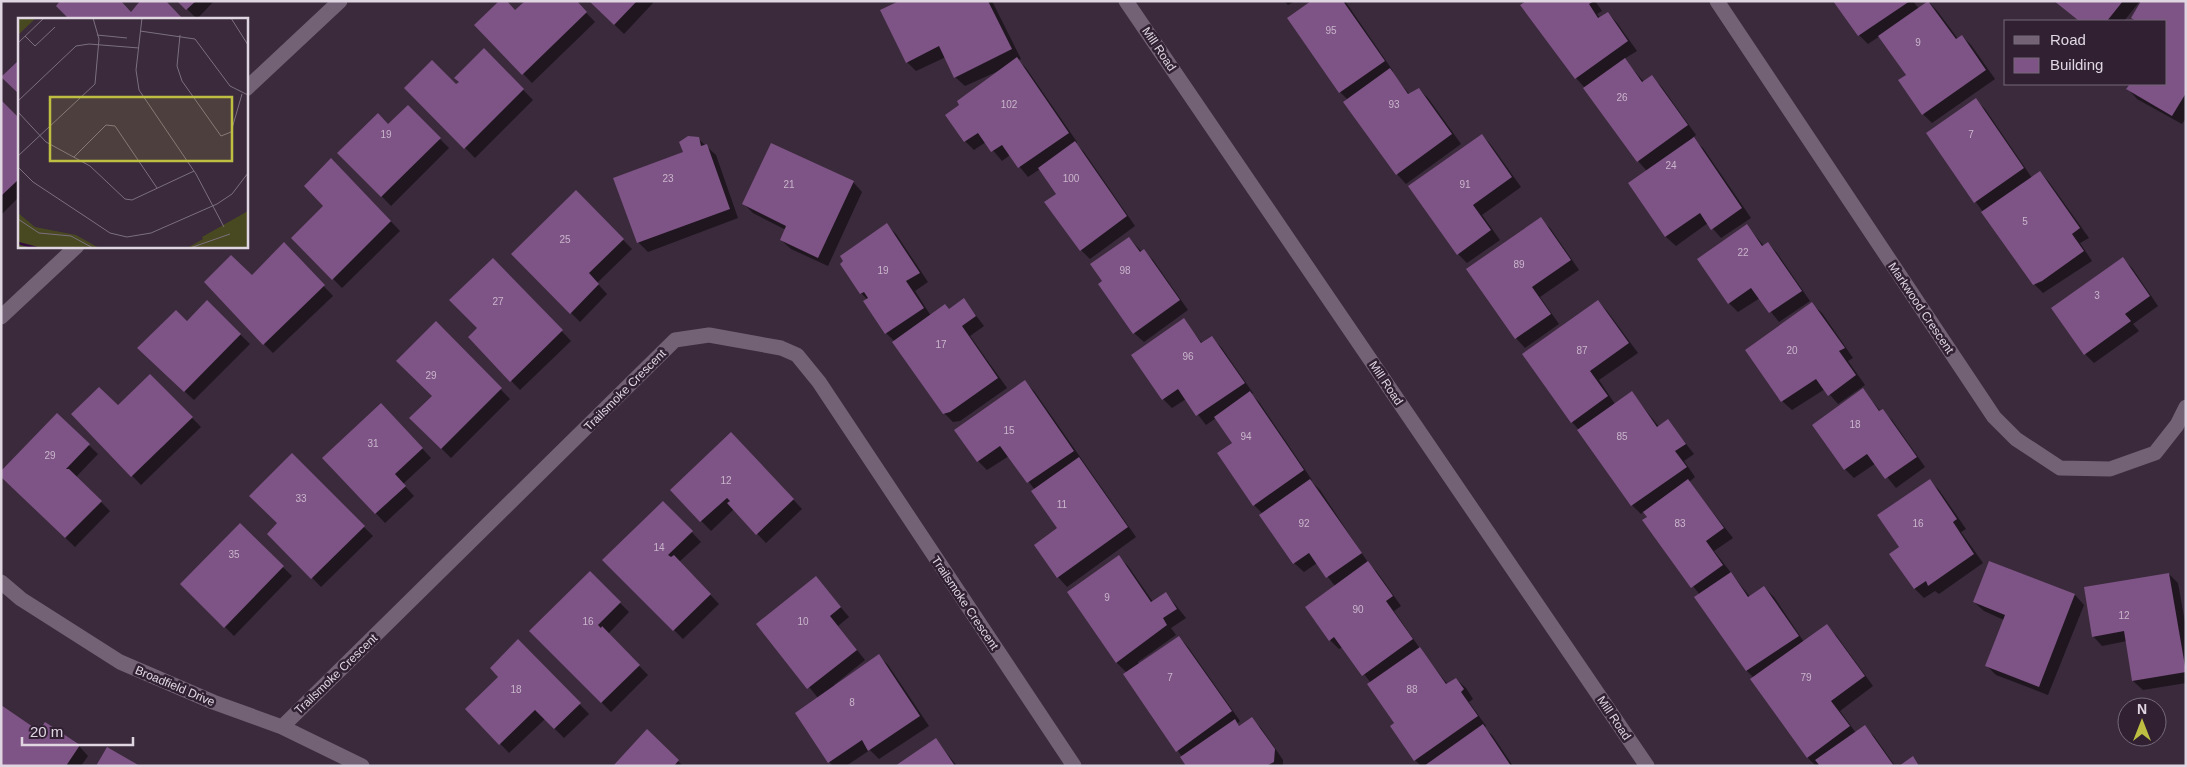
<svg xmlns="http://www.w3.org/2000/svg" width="2187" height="767" font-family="Helvetica,sans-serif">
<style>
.shadow{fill:#0007}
.building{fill:#7e5385}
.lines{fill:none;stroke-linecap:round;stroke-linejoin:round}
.minor{stroke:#736276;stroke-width:15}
.labels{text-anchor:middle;stroke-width:5;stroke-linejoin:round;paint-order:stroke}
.number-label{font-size:10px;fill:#c8b5cb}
.street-label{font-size:12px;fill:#e0d6e2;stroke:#302032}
.inset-river{fill:none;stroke:#330c3a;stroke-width:2.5}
.inset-road{fill:none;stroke:#7c6f7e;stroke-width:1}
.view{fill:#bebf42;fill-opacity:0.15;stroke:#bebf42;stroke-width:2.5}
.inset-edge{fill:none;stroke:#e0d6e2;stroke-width:2.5}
</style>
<rect width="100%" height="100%" fill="#3a2a3c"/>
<path class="shadow" d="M179,1H214L197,19Z
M575,1L595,22L532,83L476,25L516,11Z
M590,1H652L653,3L624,34Z
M901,1H992L1021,59L1018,60L1026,68L1077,142L1076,144L1084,152L1135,226L1090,259L1081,250L1058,194L1040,169L1028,177L1010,155L1002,161L986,142L974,150L965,141L961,106L1003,69L965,86L955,77L946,57L916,71L907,62Z
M1284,1H1295L1288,5Z
M1313,1H1345L1393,71L1391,72L1410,95L1419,89L1428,98L1461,144L1406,184L1397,174L1348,100L1340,92Z
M1528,1H1595L1602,11L1597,14L1600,18L1608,13L1617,23L1637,51L1624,59L1644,82L1651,77L1661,86L1696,135L1692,138L1703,148L1751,218L1721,238L1708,223L1676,246L1666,237L1630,183L1647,171L1638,161L1585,88L1576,78Z
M1835,1H1913L1919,9L1929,2L1938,12L1958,39L1962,36L1971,45L1995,79L1932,123L1923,114L1907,76L1880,36L1868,44L1859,35Z
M2054,1H2140L2124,21H2079Z
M2186,1V118L2182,124L2137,99L2128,89L2131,84H2166V21H2135L2132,18Z
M484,50L533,100L475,158L406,88L456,86Z
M1976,100L1985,109L2032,178L2040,172L2049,182L2089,238L2080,243L2092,261L2043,293L2034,284L1927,133Z
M1,101L19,119V197L1,215Z
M408,107L449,148L391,206L339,153L388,126Z
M1482,135L1491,145L1521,187L1482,215L1500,240L1467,263L1458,254Z
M696,137L716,155L738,218L648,252L638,242L685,153Z
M341,169L400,231L342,288L293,238L325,206Z
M853,182L862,192L828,266L791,249L781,240L786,230L753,213L744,204Z
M576,192L632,249L597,283L607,294L580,322L513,254Z
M1540,219L1550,228L1579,270L1540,297L1559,324L1525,348L1516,338Z
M887,225L896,234L928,282L915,291L931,316L950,310L964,300L984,326L970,336L1007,388L960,421L953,422L944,413L894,341L886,333L865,301L868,300L861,293Z
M1747,226L1764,246L1768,243L1777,253L1810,301L1779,322L1760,298L1738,312L1729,303Z
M1129,238L1142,252L1144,251L1153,260L1188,310L1144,342L1134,333L1103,281Z
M284,244L333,296L273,353L264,344L252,277Z
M493,259L571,341L520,390L469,337L479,328Z
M2123,259L2132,268L2158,306L2133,324L2139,331L2094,363L2085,354Z
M1598,301L1607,311L1638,353L1599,380L1615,404L1632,393L1659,427L1668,421L1694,454L1684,461L1695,477L1689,482L1733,538L1714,551L1750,597L1764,587L1774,597L1804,642L1827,626L1836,635L1873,686L1840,711L1856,733L1865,727L1874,736L1895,766H1821L1820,764L1816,766L1807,757L1754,678L1747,671L1700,595L1643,521L1648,517L1644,511L1641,514L1632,505L1579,430L1572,422Z
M207,302L250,344L194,400L148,358Z
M1812,304L1822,313L1853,358L1848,361L1865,385L1838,404L1825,389L1792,410L1782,401L1746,350Z
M1183,320L1203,344L1212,338L1221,347L1253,393L1251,394L1259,402L1312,480L1311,481L1320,490L1369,564L1377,572L1401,606L1394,611L1421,650L1448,685L1456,679L1466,688L1473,699L1469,702L1486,726L1484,728L1492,735L1513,766H1421L1415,760L1371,683L1343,647L1339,649L1330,640L1335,586L1317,563L1304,572L1294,563L1263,514L1254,505L1234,444L1216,418L1206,425L1186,399L1172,408L1163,399Z
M436,323L510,399L451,458L411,418L433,396Z
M150,375L201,427L141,485L73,414L118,407Z
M1025,382L1034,391L1136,537L1067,587L1058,577L1035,545L1059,529L1035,490L1009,456L987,470L978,461Z
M1863,390L1881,412L1882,410L1892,420L1925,467L1896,488L1876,463L1854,478L1845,469Z
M390,414L431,458L403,484L414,496L385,523L324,458Z
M57,415L98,454L76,477L110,511L75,547L1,476Z
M741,443L802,509L766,543L734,509L711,531L671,490Z
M292,455L373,536L321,587L269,534L278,523Z
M1930,481L1939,490L1966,529L1961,532L1983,563L1939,594L1935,591L1924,598L1915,589L1901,547Z
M663,502L701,542L679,562L719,604L683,639L604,560Z
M240,525L292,576L234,636L182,584Z
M1119,557L1128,566L1153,602L1166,593L1186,618L1171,628L1176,635L1138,662L1139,664L1179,637L1188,647L1240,721L1237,724L1240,727L1252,719L1261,728L1283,760V766H1188L1127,673L1116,662Z
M1990,563L2075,595L2084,605L2048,695L1996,675L1987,666L2004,620L1984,611L1974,602Z
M590,573L629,612L608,634L648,675L611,712L531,631Z
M2169,574L2178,583L2186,628V683L2143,690L2133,681L2127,641L2102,646L2093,636Z
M816,578L849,617L838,626L865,660L834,685L835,686L879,656L888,665L929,726L879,759L870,750L846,766H833L829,762L818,698L758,624Z
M518,641L589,714L564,738L545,719L509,753L467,709L500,677Z
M647,731L683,766H614Z
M39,732L79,746L88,756L81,766H1Z
M936,740L957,766H897Z"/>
<path class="building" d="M60,1H121L131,12L140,1H166L183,19H69L56,6Z
M177,1H196L186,10Z
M499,1H507L515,10L525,1H577L587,12L522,75L474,25Z
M589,1H637L614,25Z
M899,1H988L1012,49L954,78L939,46L906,63L880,10Z
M1311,1H1343L1385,61L1339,93L1287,18Z
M1526,1H1594L1589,4L1598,18L1608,12L1628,41L1575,79L1520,5Z
M1833,1H1910L1858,36Z
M1928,1L1956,39L1962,35L1986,70L1922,115L1898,80L1906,75L1878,36Z
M2054,1H2123L2107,21H2079Z
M2141,1H2186V93L2172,116L2126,89L2130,84H2166V21H2136L2131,18Z
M484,48L524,89L464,149L404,88L432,60L456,84L459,82L454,78Z
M1017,57L1069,133L1018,168L1002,145L991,152L978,133L964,142L945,115L959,105L957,101Z
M1625,58L1642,82L1652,75L1688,125L1637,162L1583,88Z
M19,60V94L1,77Z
M1390,68L1408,94L1419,88L1452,134L1396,175L1343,102Z
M1976,98L2024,168L1974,203L1926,133Z
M1,100L19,118V179L1,196Z
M408,105L441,138L381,197L337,153L378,113L388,124Z
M1482,134L1512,177L1473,205L1491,230L1457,255L1408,186Z
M688,136L699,137L701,146L707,144L730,209L637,243L613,178L683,152L679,142Z
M1694,137L1742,208L1711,230L1700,213L1665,237L1628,183Z
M1075,141L1127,216L1080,251L1044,202L1056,194L1038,168Z
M771,143L854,181L818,258L780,240L786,226L742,204Z
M331,158L391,221L332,280L291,238L323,206L304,186Z
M2040,171L2080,228L2072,234L2084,251L2042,281L2033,285L1981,212Z
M576,190L624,239L589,273L599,284L570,314L511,254Z
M1541,217L1571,260L1532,287L1551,314L1515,339L1466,269Z
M887,223L920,273L906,281L924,308L885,334L863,301L868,298L864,292L860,294L840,264L843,261L840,256Z
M1747,224L1762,246L1768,242L1802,291L1769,313L1751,288L1728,304L1697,259Z
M1129,237L1140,252L1144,249L1180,300L1133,334L1098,284L1102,281L1090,264Z
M284,242L325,285L263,345L204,282L231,255L252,275Z
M2123,257L2150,296L2125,314L2131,321L2084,355L2051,308Z
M493,258L563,330L510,382L468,337L477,328L449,300Z
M964,298L976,316L962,326L998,378L950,412L943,414L892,342L945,304L949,309Z
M207,300L241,334L184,392L137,348L176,310L187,321Z
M1598,300L1629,343L1590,371L1608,396L1571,423L1522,354Z
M1812,302L1845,348L1839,351L1856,375L1828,396L1816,379L1781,402L1745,350Z
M1184,318L1201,343L1212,336L1245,383L1196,416L1178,389L1162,400L1131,355Z
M436,321L502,388L441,449L409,418L432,396L396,361Z
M150,374L193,417L131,477L71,414L99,387L118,405Z
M1025,380L1074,451L1027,483L1000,446L977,462L954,430Z
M1863,388L1879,411L1883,409L1917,457L1885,479L1867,454L1844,470L1812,425Z
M1250,391L1304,470L1253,506L1217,453L1232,443L1214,417Z
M1632,391L1657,427L1668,419L1686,444L1675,451L1687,467L1631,506L1577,430Z
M381,403L423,448L395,474L406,486L375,514L322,458Z
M57,413L90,444L66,469H69L102,501L65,538L1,477V471Z
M731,432L794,499L756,535L727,503L730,501L727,498L700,522L670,490Z
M292,453L365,526L311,579L267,534L277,523L249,496Z
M1079,457L1128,527L1057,578L1034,545L1057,528L1031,491Z
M1310,479L1362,553L1326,578L1309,553L1293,564L1259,515Z
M1688,479L1724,528L1706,541L1723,565L1691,588L1642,520L1647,517L1643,512Z
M1930,479L1957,519L1953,522L1974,554L1928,586L1926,581L1914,589L1889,554L1899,547L1877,515Z
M663,501L693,531L668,555L671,557L674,555L711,594L673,631L602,560Z
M240,523L284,566L224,628L180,584Z
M1119,555L1151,602L1166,592L1177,609L1163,618L1167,625L1116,663L1067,592Z
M1368,561L1393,596L1386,601L1413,639L1362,676L1334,637L1329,641L1305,607Z
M1989,561L2075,594L2039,687L1985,666L2005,615L1973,602Z
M590,571L621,602L598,625L601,628L602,626L640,665L601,703L529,631Z
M1731,572L1748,597L1764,586L1799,636L1746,671L1694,597Z
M2169,573L2186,672L2132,681L2124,631L2092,637L2084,587Z
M816,576L841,607L830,616L857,650L807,689L756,624Z
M1827,624L1865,676L1831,701L1850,726L1807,758L1750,679Z
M1179,636L1232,711L1176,752L1123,674Z
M518,639L581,703L554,729L535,710L499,745L465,709L498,677L490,668Z
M1420,647L1446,684L1456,678L1464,689L1461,692L1478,716L1414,761L1390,726L1394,723L1367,684Z
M879,654L920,716L868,751L862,740L828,763L795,713Z
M1,705L39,731L45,722L80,745L66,766H1Z
M1252,717L1275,749L1274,762L1266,766H1186L1180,757L1235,719L1239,726Z
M1483,724L1511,766H1424Z
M1865,725L1894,766H1820L1815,760Z
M647,729L679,760L674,766H613Z
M936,738L955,766H895Z
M107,747L140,766H96Z
M1913,756L1919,766H1899Z"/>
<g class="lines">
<path class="minor" d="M1126,1L1647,766
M1717,1L1994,417L2016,439L2060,468L2110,469L2155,453L2177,425L2186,407
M246,89L340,1
M1,317L77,246
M1,582L21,599L120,662L213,702L282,727L362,766
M282,727L675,340L709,335L781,348L797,355L819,382L1074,766"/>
</g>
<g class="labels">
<g class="number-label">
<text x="1331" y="34">95</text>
<text x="1918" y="46">9</text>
<text x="1622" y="101">26</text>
<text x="1009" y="108">102</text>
<text x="1394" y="108">93</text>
<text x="386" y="138">19</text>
<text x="1971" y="138">7</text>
<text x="1671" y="169">24</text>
<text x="668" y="182">23</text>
<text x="1071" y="182">100</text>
<text x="789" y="188">21</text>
<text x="1465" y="188">91</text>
<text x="2025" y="225">5</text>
<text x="565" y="243">25</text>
<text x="1743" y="256">22</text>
<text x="1519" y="268">89</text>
<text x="883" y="274">19</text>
<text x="1125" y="274">98</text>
<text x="2097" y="299">3</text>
<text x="498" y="305">27</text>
<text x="941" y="348">17</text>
<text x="1582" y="354">87</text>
<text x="1792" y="354">20</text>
<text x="1188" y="360">96</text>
<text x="431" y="379">29</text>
<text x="1855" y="428">18</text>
<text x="1009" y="434">15</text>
<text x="1246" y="440">94</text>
<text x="1622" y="440">85</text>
<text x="373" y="447">31</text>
<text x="50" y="459">29</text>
<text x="726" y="484">12</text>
<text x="301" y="502">33</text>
<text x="1062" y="508">11</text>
<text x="1304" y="527">92</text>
<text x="1680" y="527">83</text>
<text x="1918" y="527">16</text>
<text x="659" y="551">14</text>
<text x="234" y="558">35</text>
<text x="1107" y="601">9</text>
<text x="1358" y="613">90</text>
<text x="2124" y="619">12</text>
<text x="588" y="625">16</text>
<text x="803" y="625">10</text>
<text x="1170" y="681">7</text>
<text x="1806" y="681">79</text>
<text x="516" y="693">18</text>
<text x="1412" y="693">88</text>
<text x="852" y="706">8</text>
</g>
<g class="street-label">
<text transform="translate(1159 49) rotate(56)" y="4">Mill Road</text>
<text transform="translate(1921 308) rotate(56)" y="4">Markwood Crescent</text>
<text transform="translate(1386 383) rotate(56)" y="4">Mill Road</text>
<text transform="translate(625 390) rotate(-45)" y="4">Trailsmoke Crescent</text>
<text transform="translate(965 603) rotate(56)" y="4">Trailsmoke Crescent</text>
<text transform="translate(336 674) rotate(-44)" y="4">Trailsmoke Crescent</text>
<text transform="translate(175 686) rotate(23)" y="4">Broadfield Drive</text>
<text transform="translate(1614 718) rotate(56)" y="4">Mill Road</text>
</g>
</g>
<g transform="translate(18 18)">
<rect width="230" height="230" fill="#3a2a3c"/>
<path d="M0,0H18L0,17ZM230,193V230H169L185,221L184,219ZM0,195L17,209L58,217L81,230H0Z" fill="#484921"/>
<path class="inset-river" d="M0,225L19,230"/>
<path class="inset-road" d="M124,0L118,52L121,72L178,156L206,209M213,0L230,27M122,13L177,21L212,68L230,77M79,17L109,20M162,17L159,48L164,63L203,118L213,114L224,76M7,18L17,28L37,9M0,25L26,0M0,83L58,28L71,26L121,30M0,94L28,124L72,148L107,181L114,182L176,153M0,138L77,66L81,21L75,0M56,139L88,107L97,108L139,170M0,149L15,164L68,199L92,215L109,219L133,215L199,186L214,176L230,155M0,201L21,215L53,218L75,230M172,230L212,216"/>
<path class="view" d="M32,79H214V143H32Z"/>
<rect width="230" height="230" class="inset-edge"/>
</g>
<rect width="2187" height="767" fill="none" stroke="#e0d6e2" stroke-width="5"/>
<rect x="2004" y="20" width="162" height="65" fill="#302032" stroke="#766978"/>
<rect x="2014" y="36" width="25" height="8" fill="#736276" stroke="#766978"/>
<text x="2050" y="45" font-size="15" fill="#e0d6e2">Road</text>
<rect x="2014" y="58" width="25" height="15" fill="#7e5385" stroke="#766978"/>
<text x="2050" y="70" font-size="15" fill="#e0d6e2">Building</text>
<g transform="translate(2142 722)"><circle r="24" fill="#302032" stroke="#766978"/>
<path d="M0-4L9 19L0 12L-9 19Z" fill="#bebf42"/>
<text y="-8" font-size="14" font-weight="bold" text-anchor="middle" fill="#e0d6e2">N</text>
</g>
<path d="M22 737v8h111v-8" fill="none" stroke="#e0d6e2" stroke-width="2.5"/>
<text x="30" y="737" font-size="15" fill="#e0d6e2" stroke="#302032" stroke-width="4" paint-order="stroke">20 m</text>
</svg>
